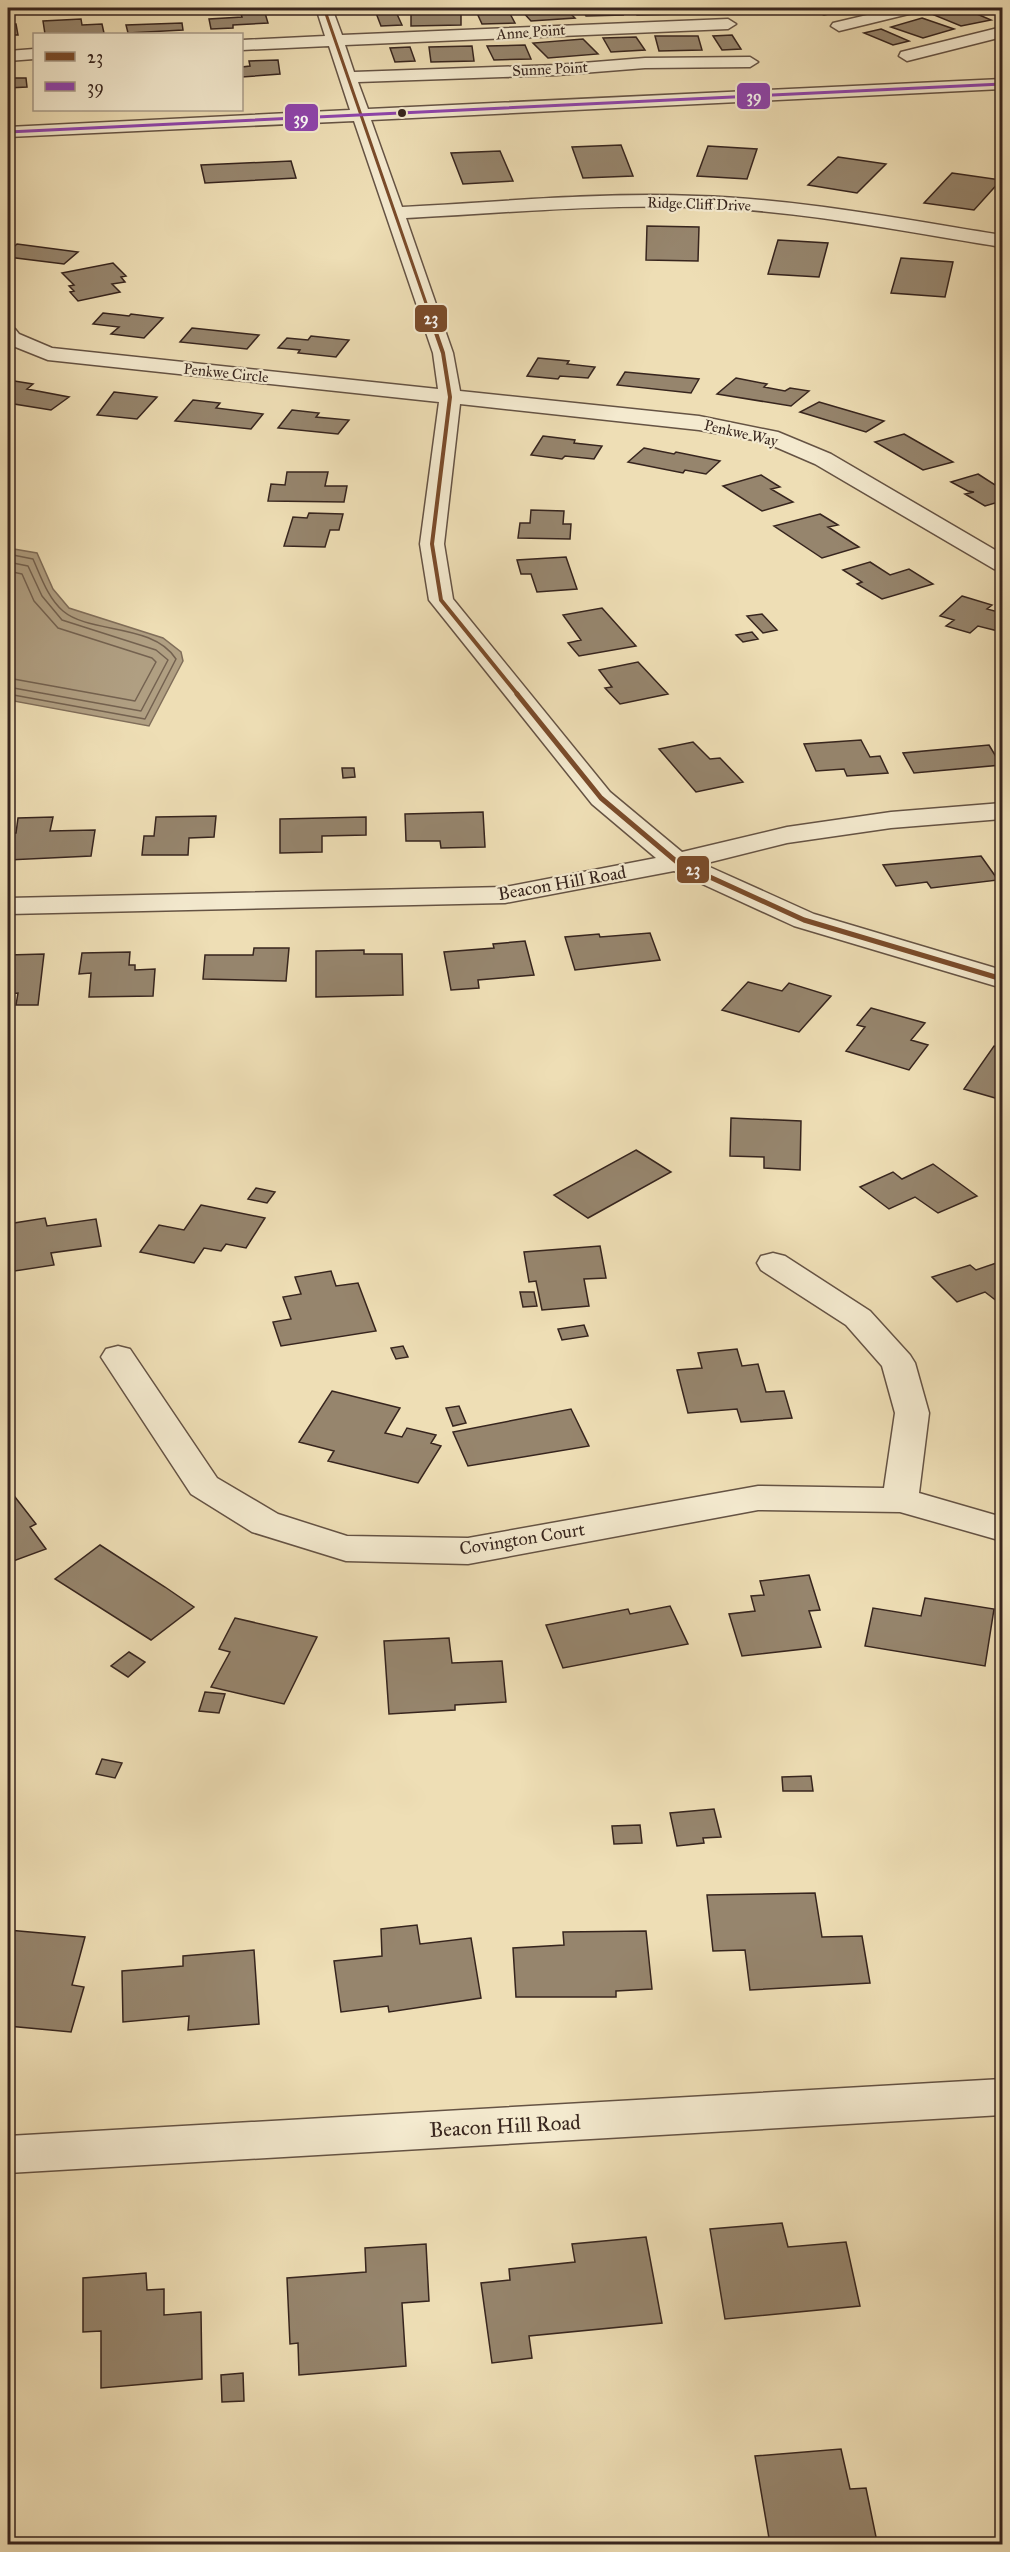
<svg xmlns="http://www.w3.org/2000/svg" width="1010" height="2552" font-family="'IM FELL Great Primer',serif">
<style>
.water{fill:#b09f82;stroke:#806e5a;stroke-width:1.5}
.lines{fill:none;stroke-linecap:round;stroke-linejoin:round}
.shore{stroke:#746250;stroke-width:1.5}
.building{fill:#96856d;stroke:#37251e;stroke-width:1.5}
.minor-casing{stroke:#655344;stroke-width:3}
.minor{fill:#f4eacf;fill-rule:evenodd}
.bus-1-far2-casing{stroke:#f4eacf;stroke-width:5}
.bus-1-far1-casing{stroke:#f4eacf;stroke-width:7}
.bus-1-casing{stroke:#f4eacf;stroke-width:9}
.bus-2-casing{stroke:#f4eacf;stroke-width:5}
.bus-1-far2{stroke:#7a4b2a;stroke-width:3}
.bus-1-far1{stroke:#7a4b2a;stroke-width:4}
.bus-1{stroke:#7a4b2a;stroke-width:5}
.bus-2{stroke:#8e44ad;stroke-width:3}
.bus-dot{fill:#37251e;stroke:#f4eacf;stroke-width:2}
.labels{text-anchor:middle;stroke-width:4.5;stroke-linejoin:round;paint-order:stroke}
.far-street-label{font-size:15px;fill:#37251e;stroke:#f4eacf}
.street-label{font-size:18px;fill:#37251e;stroke:#f4eacf}
.near-street-label{font-size:21px;fill:#37251e;stroke:#f4eacf}
.line-badge{stroke:#f4eacf;stroke-width:2}
.badge-label{font-size:16px;text-anchor:middle;font-weight:bold;fill:#fff}
</style>
<rect width="100%" height="100%" fill="#eedeb5"/>
<filter id="stains"><feTurbulence type="fractalNoise" baseFrequency=".00333" numOctaves="4"/><feColorMatrix values="0 0 0 0 .2 0 0 0 0 .09 0 0 0 0 .02 0 0 0 .5 -.17"/></filter>
<radialGradient id="worn" r=".72"><stop offset=".6" stop-color="#630" stop-opacity="0"/><stop offset="1" stop-color="#630" stop-opacity=".3"/></radialGradient>
<path class="water" d="M8,548L37,553L53,589L69,608L163,638L181,652L183,661L149,726L8,700Z"/>
<g class="lines">
<path class="shore" d="M8,554L33,559C41,577 48,598 63,611C90,634 153,623 176,659L145,719L8,694
M8,562L28,566L42,596L62,620L156,650L168,660L141,711L8,687
M8,571L22,574L34,601L58,628L152,658L156,662L135,701L8,678"/>
</g>
<path class="building" d="M565,8L575,18L531,21L520,9Z
M581,8H619L623,15L586,16Z
M635,8H679L680,14L637,15Z
M694,8H714L718,13L698,14Z
M805,8H828L839,12L824,15Z
M963,8L991,20L961,26L934,15Z
M982,8H1002V18Z
M508,10L515,23L482,24L476,11Z
M411,11H461V25L411,26Z
M396,12L402,25L381,26L376,13Z
M265,13L268,23L233,25V28L211,29L209,19L242,17L241,14Z
M922,18L954,29L923,38L891,27Z
M81,19L82,25L102,24L104,33L45,34L43,21Z
M182,23L183,30L128,33L126,25Z
M8,24H16L18,35H8Z
M881,29L909,41L893,45L864,33Z
M732,35L741,49L722,50L713,36Z
M655,36H698L702,50L659,51Z
M636,37L645,50L611,52L603,38Z
M583,39L598,54L548,58L533,43Z
M525,45L531,59L494,60L487,46Z
M472,46L474,61L431,62L429,47Z
M410,47L415,61L395,62L390,48Z
M278,60L280,74L242,77V67L250,66L249,61Z
M8,78H26L27,87L8,88Z
M621,145L633,176L583,178L572,147Z
M708,146L757,149L747,179L697,176Z
M500,151L513,181L463,184L451,153Z
M838,157L886,164L857,193L808,185Z
M291,161L296,178L205,183L201,165Z
M952,173L1001,180L974,210L924,203Z
M647,226L699,227L698,261L646,260Z
M778,240L828,243L819,277L768,274Z
M17,244L78,252L64,264L8,257V252Z
M901,258L953,262L945,297L891,293Z
M113,263L126,276L121,277L125,282L112,284L120,292L78,301L70,292L74,291L69,286L74,285L62,273Z
M103,313L129,316L131,314L163,318L144,338L111,334L119,327L93,324Z
M192,328L259,335L247,349L180,342Z
M311,336L349,340L336,357L298,353L300,350L278,348L287,338L308,340Z
M538,358L569,361L567,364L595,367L588,378L560,376L558,379L527,376Z
M625,372L699,379L691,393L617,385Z
M736,378L767,384L764,387L785,391L790,388L809,391L791,406L717,394Z
M8,380L33,384L27,389L69,397L51,410L8,403Z
M114,392L157,397L137,419L97,415Z
M193,400L220,403L216,408L263,414L251,429L175,421Z
M819,402L884,421L866,432L800,412Z
M292,410L319,413L316,417L349,420L338,434L278,428Z
M904,434L953,462L923,470L875,442Z
M543,436L575,440L574,443L602,446L594,459L565,456L562,459L531,455Z
M644,448L674,454L676,452L720,461L706,474L685,470L683,473L628,462Z
M287,472H328L325,486H347L344,502L268,501L271,484L285,485Z
M978,474L995,485L1002,483V501L985,506L965,494L974,492L968,491L951,482Z
M761,475L780,487L771,489L793,502L762,511L723,486Z
M531,510L564,511L563,524H571L570,539L518,538L520,523H530Z
M309,513L343,514L339,530H330L325,547L284,546L293,517L307,518Z
M820,514L838,525L828,527L859,547L822,558L774,526Z
M566,557L577,589L537,592L531,574H521L517,560Z
M870,562L890,575L909,569L933,584L882,599L857,584L862,582L843,570Z
M962,596L992,605L987,609L1002,613V632L978,626L970,633L946,626L954,620L940,616Z
M602,608L636,646L579,656L568,643L581,640L563,615Z
M762,614L777,630L763,633L747,616Z
M752,632L758,639L743,642L736,635Z
M638,662L668,694L620,704L605,688L612,687L599,670Z
M861,740L870,757L880,756L888,773L847,776L844,769L816,771L804,744Z
M693,742L710,759L720,758L743,782L696,792L659,749Z
M989,745L1001,765L914,773L903,753Z
M342,768H354L355,777L343,778Z
M483,812L485,847L441,848L440,841H406L405,814Z
M216,816L214,837L189,838L188,855H142L144,836H154L156,817Z
M53,817L50,831L95,830L91,856L8,860V833H16L18,818Z
M366,817V835L322,836V852L280,853V819Z
M981,856L998,880L931,888L927,882L896,886L883,865Z
M650,933L660,960L575,970L565,937L599,934L600,937Z
M525,941L534,975L478,980L479,988L451,990L444,952L494,948L493,944Z
M254,948H289L286,981L203,979L205,955H253Z
M364,950V954H402L403,995L316,997V951Z
M130,952L129,965H135V970L155,969L153,996L89,997L91,973L79,974L82,953Z
M44,954L38,1005H16L18,993L8,994V955Z
M748,982L782,991L789,983L831,996L799,1032L722,1010Z
M871,1008L925,1023L911,1040L928,1045L909,1070L846,1051L865,1027L857,1025Z
M994,1046L1002,1048V1100L964,1089Z
M731,1118L801,1121L800,1170L764,1168V1157L730,1156Z
M636,1150L671,1172L588,1218L554,1195Z
M933,1164L977,1196L938,1213L915,1197L889,1209L860,1187L893,1172L902,1179Z
M256,1188L275,1192L267,1203L248,1199Z
M201,1205L265,1218L246,1248L226,1244L221,1251L204,1248L194,1263L140,1252L159,1225L184,1230Z
M45,1218L47,1226L96,1219L101,1246L51,1253L54,1265L8,1272V1224Z
M600,1246L606,1278L584,1279L589,1306L542,1310L536,1281L529,1282L524,1252Z
M1002,1261V1305L985,1292L957,1302L932,1277L970,1265L976,1270Z
M331,1271L336,1286L358,1283L376,1331L281,1346L273,1322L291,1319L283,1297L301,1294L295,1277Z
M520,1292H534L537,1306L523,1307Z
M584,1325L588,1336L562,1340L558,1329Z
M403,1346L408,1357L396,1359L391,1348Z
M737,1349L742,1366L758,1364L766,1392L784,1391L792,1418L741,1422L737,1409L688,1413L677,1370L702,1368L698,1353Z
M332,1391L400,1408L385,1433L402,1437L407,1428L436,1435L431,1443L441,1446L418,1483L328,1461L334,1451L299,1442Z
M459,1406L466,1423L453,1426L446,1408Z
M571,1409L589,1446L468,1466L453,1432Z
M8,1488L36,1524L30,1527L46,1549L8,1563Z
M100,1545L165,1587L194,1607L151,1640L55,1579Z
M809,1575L820,1610L809,1611L821,1647L742,1656L729,1614L755,1611L751,1596L764,1595L760,1581Z
M925,1598L994,1609L985,1666L865,1646L873,1608L921,1616Z
M670,1606L688,1644L563,1668L546,1625L628,1609L630,1614Z
M235,1618L317,1637L284,1704L211,1687L230,1652L219,1649Z
M449,1638L452,1663L502,1661L506,1702L455,1705V1710L389,1714L384,1641Z
M129,1652L145,1662L128,1677L111,1666Z
M205,1692L225,1694L219,1713L199,1711Z
M102,1759L122,1763L115,1778L96,1774Z
M811,1776L813,1791H783L782,1777Z
M714,1809L721,1837L703,1838L704,1843L677,1846L670,1813Z
M640,1825L642,1843L614,1844L612,1826Z
M815,1893L822,1937L862,1936L870,1983L750,1990L745,1950L713,1951L707,1895Z
M417,1925L420,1944L471,1938L481,1998L389,2012L388,2006L341,2012L334,1961L382,1956L381,1929Z
M8,1930L85,1937L72,1985L84,1987L71,2032L8,2026Z
M646,1931L652,1989L616,1991V1997H516L513,1948L564,1945L563,1932Z
M254,1950L259,2024L188,2030L189,2016L123,2022L122,1971L183,1966V1956Z
M782,2223L788,2247L846,2242L860,2306L725,2319L710,2229Z
M646,2237L662,2323L529,2336L532,2358L492,2363L481,2283L510,2280L509,2269L575,2262L572,2244Z
M426,2244L429,2301L402,2303L406,2366L299,2375L298,2343L290,2344L287,2278L366,2272L365,2248Z
M146,2273L147,2290L164,2289V2315L201,2312L202,2379L101,2388V2331L83,2332V2278Z
M243,2373L244,2401L222,2402L221,2375Z
M841,2449L850,2489L866,2488L877,2542L887,2541V2544H770L755,2456Z"/>
<g class="lines">
<g class="minor-casing">
<path id="minor" d="M316,8H332L342,35L728,19L736,24L728,29L345,45L354,72L557,65L645,58L750,57L758,62L750,67L645,68L557,75L358,82L368,109L1002,79V89L371,120L402,207C500,202 598,192 697,196C799,199 901,219 1002,235V247C901,231 799,210 696,207C599,204 503,213 406,218L453,353L460,391L699,416L778,432L831,454L1002,554V571L994,569L815,464L764,442L699,430L460,404L444,544L453,599L610,792L682,852L787,827L891,812L1002,803V819L891,828L787,843L703,864L814,914L1002,970V988L794,926L674,871L505,903L8,914V898L505,887L656,858L592,804L429,600L420,544L439,402L48,360L8,344V327L15,329L19,334L52,348L438,389L433,353L354,121L8,137V127L350,110L329,46L242,50V40L325,36Z
M897,8H923L921,11L839,31L831,26L833,23Z
M1002,27V37L907,61L899,56L901,52Z
M34,49V59L8,61V51Z
M773,1253L785,1256L870,1311L910,1355L915,1363L929,1413L919,1493L1002,1517V1541L900,1512L758,1510L468,1564L346,1561L252,1532L191,1494L101,1357L106,1349L118,1346L130,1349L217,1478L278,1514L347,1536L468,1538L758,1486L884,1488L895,1413L882,1366L846,1325L761,1270L757,1263L761,1256Z
M1002,2079V2115L8,2173V2136Z"/>
</g>
<use href="#minor" class="minor"/>
<g class="bus-1-far2-casing">
<path id="bus-1-far2" d="M324,8L428,309"/>
</g>
<g class="bus-1-far1-casing">
<path id="bus-1-far1" d="M427,307L443,353L450,397L432,544L441,600L518,695"/>
</g>
<g class="bus-1-casing">
<path id="bus-1" d="M517,694L601,798L677,862L804,920L1002,979"/>
</g>
<g class="bus-2-casing">
<path id="bus-2" d="M8,132L1002,84"/>
</g>
<use href="#bus-1-far2" class="bus-1-far2"/>
<use href="#bus-1-far1" class="bus-1-far1"/>
<use href="#bus-1" class="bus-1"/>
<use href="#bus-2" class="bus-2"/>
</g>
<circle class="bus-dot" cx="402" cy="113" r="5"/>
<g class="labels">
<g class="far-street-label">
<text transform="translate(531 32) rotate(-4)" y="5">Anne Point</text>
<text transform="translate(550 69) rotate(-3)" y="5">Sunne Point</text>
<text transform="translate(699 204) rotate(2)" y="5">Ridge Cliff Drive</text>
<text transform="translate(226 373) rotate(6)" y="5">Penkwe Circle</text>
<text transform="translate(741 433) rotate(13)" y="5">Penkwe Way</text>
</g>
<g class="street-label">
<text transform="translate(562 883) rotate(-10)" y="6">Beacon Hill Road</text>
<text transform="translate(522 1539) rotate(-9)" y="6">Covington Court</text>
</g>
<g class="near-street-label">
<text transform="translate(505 2126) rotate(-3)" y="7">Beacon Hill Road</text>
</g>
</g>
<g class="line-badge">
<rect x="736" y="82" width="35" height="28" rx="6" fill="#8e44ad"/>
<rect x="284" y="103" width="35" height="29" rx="6" fill="#8e44ad"/>
<rect x="414" y="304" width="34" height="29" rx="6" fill="#7a4b2a"/>
<rect x="676" y="855" width="34" height="29" rx="6" fill="#7a4b2a"/>
</g>
<g class="badge-label">
<text x="754" y="102">39</text>
<text x="301" y="124">39</text>
<text x="431" y="324">23</text>
<text x="693" y="875">23</text>
</g>
<rect width="1010" height="2552" fill="none" stroke="#eedeb5" stroke-width="30"/>
<rect x="9" y="9" width="992" height="2534" fill="none" stroke="#37251e" stroke-width="3"/>
<rect x="15" y="15" width="980" height="2522" fill="none" stroke="#37251e" stroke-width="1.5"/>
<rect x="33" y="33" width="210" height="78" fill="#f4eacf" stroke="#a89b88" stroke-width="1.5"/>
<rect x="45" y="52" width="30" height="9" fill="#7a4b2a" stroke="#a89b88" stroke-width="1.5"/>
<text x="87" y="63" font-size="18" fill="#37251e">23</text>
<rect x="45" y="82" width="30" height="9" fill="#8e44ad" stroke="#a89b88" stroke-width="1.5"/>
<text x="87" y="93" font-size="18" fill="#37251e">39</text>
<rect width="100%" height="100%" filter="url(#stains)"/>
<rect width="100%" height="100%" fill="url(#worn)"/>
</svg>
